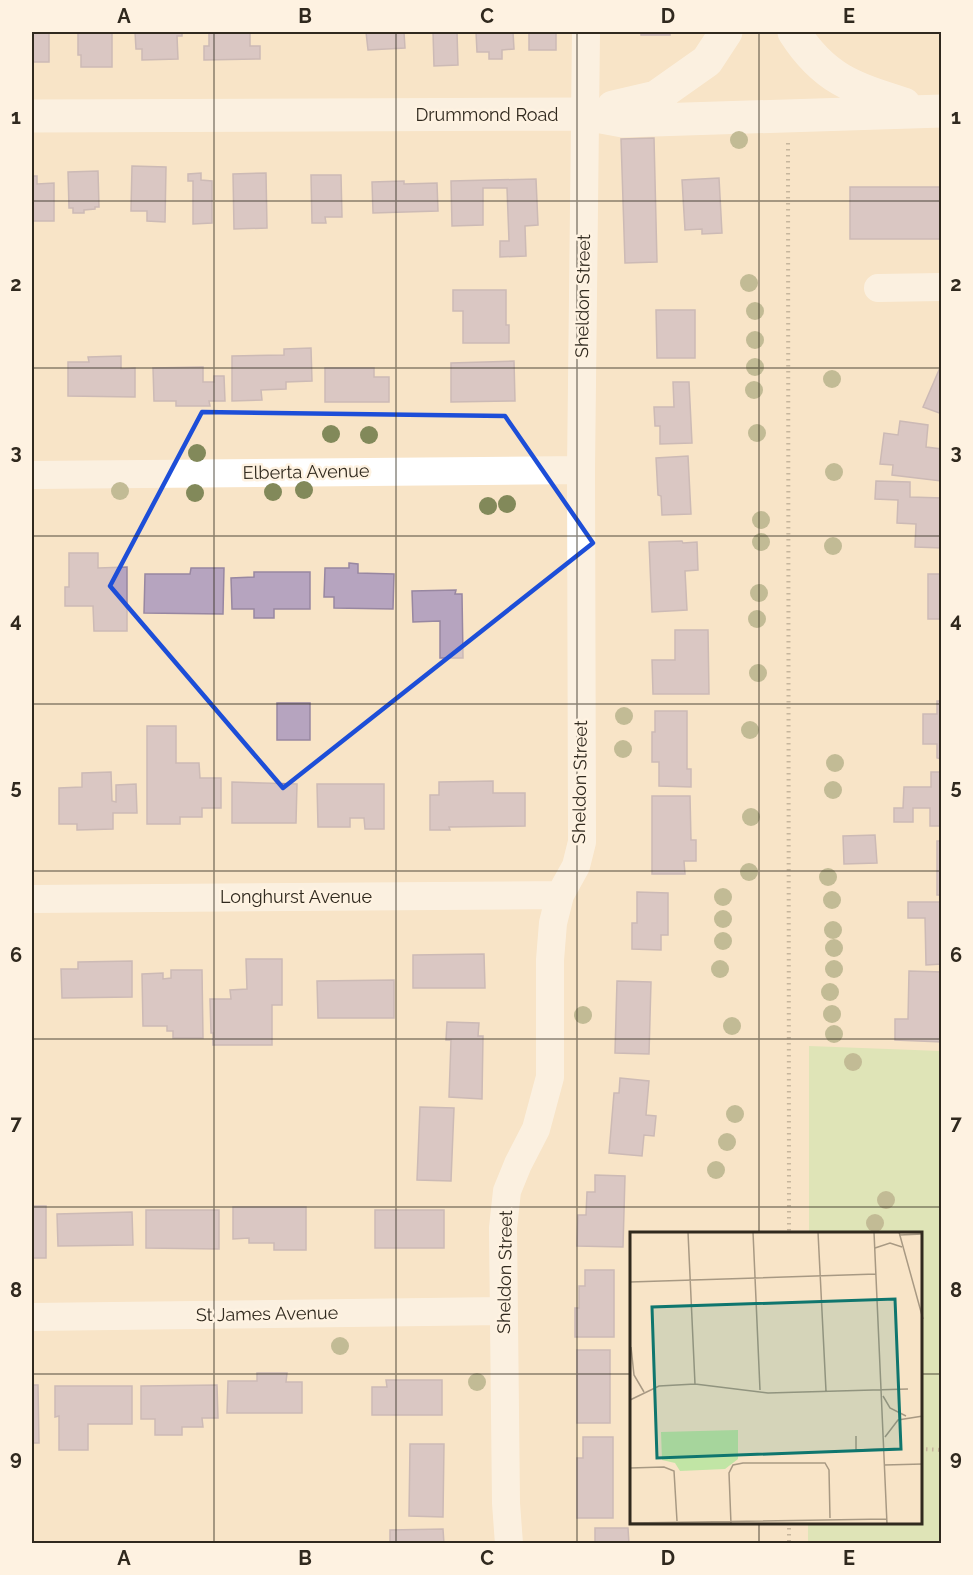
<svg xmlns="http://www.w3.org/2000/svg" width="973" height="1575" font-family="Raleway,sans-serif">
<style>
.green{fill:#c1e5a5}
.building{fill:#b6a4bf;stroke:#9887a1;stroke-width:1.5}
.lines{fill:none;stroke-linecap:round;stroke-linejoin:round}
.path{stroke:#8c7f6c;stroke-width:4;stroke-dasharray:1.5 4.5;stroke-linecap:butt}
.minor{stroke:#fff;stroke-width:28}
.major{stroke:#fff;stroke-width:33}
.tree{fill:#82895a}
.marked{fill:none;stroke:#1d4ed8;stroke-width:4.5;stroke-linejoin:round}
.grid{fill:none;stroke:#30291e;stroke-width:1.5;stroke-opacity:0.55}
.labels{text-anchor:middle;stroke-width:5;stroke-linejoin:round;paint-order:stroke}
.street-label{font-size:18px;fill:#30291e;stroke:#fef2e1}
.inset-road{fill:none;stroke:#a89983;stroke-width:1.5}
.view{fill:#0f766e;fill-opacity:0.15;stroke:#0f766e;stroke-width:3}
.inset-edge{fill:none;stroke:#30291e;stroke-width:3}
.neatline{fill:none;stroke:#30291e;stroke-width:2}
.grid-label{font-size:20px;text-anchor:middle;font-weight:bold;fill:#30291e}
</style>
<rect width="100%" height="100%" fill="#f8e4c7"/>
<path class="green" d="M809,1046L941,1051V1543H808V1523L920,1522V1233H809Z"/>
<path class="building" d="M32,32H49V62H32Z
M78,32H112V67H81V55H78Z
M135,32H182V36H177L178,59L142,60V49H136Z
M209,32H250V46H260V59L204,60V46H209Z
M366,32H404L405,48L368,50Z
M433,32H457L458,65L434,66Z
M476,32H513L514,49L502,50V59H489V52H477Z
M529,32H556V50H529Z
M641,32H670V35H641Z
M654,138L657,262L625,263L621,139Z
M132,166L166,167L165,222L147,221V211H131Z
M98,171L99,207H95V209L84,210V213H73V208H69L68,172Z
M201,173V180L212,181V223L193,224V181H188V174Z
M266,173L267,228L234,229L233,174Z
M311,175H341L342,217H325L326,223H312Z
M32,176H37V184L54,183V221H32Z
M719,178L722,233L702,234V229L685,230L682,180Z
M536,179L538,225L525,226L526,256L500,257V241H509L507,188H483V225L452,226L451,181Z
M404,181V184L437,183L438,211L373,213L372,182Z
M850,187H942V239H850Z
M453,290H506V325H509V343H463V311H453Z
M656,310H695V358H657Z
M311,348L312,381L286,382V389L261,390L262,400L232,401V356L284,355V349Z
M121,356V369L135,368V397L68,396V362H89L88,357Z
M514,361L515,401L451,402V363Z
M942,363V414L923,407Z
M203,367V382H214V376H224L225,401H209L210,406H176V401H154L153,368Z
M325,368H374V377H389V402H325Z
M673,382H689L692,443L660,444V426H655L654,407H674Z
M900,421L928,425L926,447L942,449L941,481L892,475L893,465L880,464L884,433L898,435Z
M688,456L691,514L662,515L661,496L658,495L656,458Z
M876,481L910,482V497L942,498V548L915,547L916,524L897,523L898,500L875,499Z
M682,541L683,543L697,542L698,570L685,571L687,610L652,612L649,542Z
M69,553H98V568L127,567V631H94L93,606H65V587H69Z
M349,563L358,564V573L394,574L393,609L334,608V597H324L325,568H349Z
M191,568H224L223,614L144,613L145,574H190Z
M254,572H310V609H274V618H254V609H232L231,578L254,577Z
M928,574H942V619H928Z
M456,590L455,594H462L463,658H440V621L413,622L412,591Z
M675,630H708L709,694H653L652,660H675Z
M937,701H942V759L937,758V744H923V714H937Z
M277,703H310V740H277Z
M655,711H687V769H691V787L659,786V762H652V732H655Z
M147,726H176V763H199L200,778H221V808H202V817H180V824H147Z
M111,772L112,801L116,802V785L136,784L137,813H113V829L77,830V824H59V788L82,787V773Z
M931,772H942V826H930V808H913V822H894V808H903L904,787H931Z
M493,781V793H525V826L449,827L450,830H430V795H439V782Z
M232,782L297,784L296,823H232Z
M317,784H384V829H365L364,818H350V827H318Z
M652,796H690L691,840H696V861H684L685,874H652Z
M875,835L877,863L844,864L843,836Z
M937,841H942V895H937Z
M637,892L668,893V935H661V950L632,949V923H637Z
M908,902H942V964L926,965L925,918H908Z
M484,954L485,988H413V955Z
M246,959H282V1005H272V1045H213V1033H211L210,999H231L230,990L247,989Z
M132,961V997L62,998L61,969H78V962Z
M171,970H202L203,1038H173V1031H167V1026H143L142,974L163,973V979L171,978Z
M909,971L942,972L940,1018H942V1042L895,1040V1019H908Z
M394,980V1018H318L317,981Z
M617,981L651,982L649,1054L615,1053Z
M447,1022L479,1023L478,1036H483L482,1099L449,1097L451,1040H446Z
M620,1078L649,1081L646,1115L656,1116L654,1136L644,1135L642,1156L609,1153L614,1093H619Z
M420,1107L454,1108L451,1181L417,1180Z
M595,1175L625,1176L623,1247L577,1246L578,1215H586L587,1192H595Z
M32,1206H46V1258H32Z
M233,1207H306V1250H274V1243H249V1238L233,1239Z
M146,1210H219V1249L146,1248Z
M375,1210H444V1248H375Z
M132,1212L133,1245L58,1246L57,1214Z
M585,1270H614V1337H575V1308H579V1286H585Z
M577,1350H610V1423H577Z
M257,1373H287L286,1382H302V1413H227L228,1381H257Z
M386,1380H442V1415H372V1387H387Z
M32,1385H38L39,1443H32Z
M217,1385L218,1418H202L203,1427H182V1435H155V1419H141V1386Z
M55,1386H132V1424H88V1450H59V1416L55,1417Z
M583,1437H613V1518H577V1458H583Z
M410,1444H444L443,1517L409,1516Z
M595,1528H628L629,1544H595Z
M443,1529L444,1544H390V1530Z"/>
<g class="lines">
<path class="path" d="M788,143L789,1233
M920,1449L942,1450
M789,1522V1544"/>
<path class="minor" d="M878,288L942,287
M32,475L581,470
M32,899L560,895
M32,1317L503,1311
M509,1544L506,1503L503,1228L507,1191L518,1164L536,1129L550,1077V960L553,923L560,895L576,866L582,842L581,470L586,32"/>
<path class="major" d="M794,32C824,79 853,88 904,104
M613,107L656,97L707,61L726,32
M32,116L585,114L623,121L942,111"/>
</g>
<g class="tree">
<circle cx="739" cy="140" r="9"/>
<circle cx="749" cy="283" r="9"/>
<circle cx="755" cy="311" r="9"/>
<circle cx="755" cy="340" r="9"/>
<circle cx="755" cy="367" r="9"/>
<circle cx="832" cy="379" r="9"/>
<circle cx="754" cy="390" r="9"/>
<circle cx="757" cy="433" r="9"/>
<circle cx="331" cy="434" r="9"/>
<circle cx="369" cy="435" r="9"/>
<circle cx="197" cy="453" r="9"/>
<circle cx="834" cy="472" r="9"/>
<circle cx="304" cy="490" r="9"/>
<circle cx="120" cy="491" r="9"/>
<circle cx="273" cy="492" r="9"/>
<circle cx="195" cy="493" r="9"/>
<circle cx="507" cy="504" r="9"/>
<circle cx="488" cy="506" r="9"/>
<circle cx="761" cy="520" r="9"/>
<circle cx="761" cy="542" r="9"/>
<circle cx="833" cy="546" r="9"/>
<circle cx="759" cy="593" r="9"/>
<circle cx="757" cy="619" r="9"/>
<circle cx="758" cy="673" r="9"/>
<circle cx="624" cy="716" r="9"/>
<circle cx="750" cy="730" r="9"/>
<circle cx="623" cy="749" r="9"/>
<circle cx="835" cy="763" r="9"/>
<circle cx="833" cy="790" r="9"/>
<circle cx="751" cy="817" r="9"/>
<circle cx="749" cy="872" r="9"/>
<circle cx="828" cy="877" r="9"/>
<circle cx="723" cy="897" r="9"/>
<circle cx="832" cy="900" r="9"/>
<circle cx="723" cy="919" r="9"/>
<circle cx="833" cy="930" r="9"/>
<circle cx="723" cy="941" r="9"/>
<circle cx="834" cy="948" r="9"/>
<circle cx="720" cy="969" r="9"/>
<circle cx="834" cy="969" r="9"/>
<circle cx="830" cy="992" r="9"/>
<circle cx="832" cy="1014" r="9"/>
<circle cx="583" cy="1015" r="9"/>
<circle cx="732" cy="1026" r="9"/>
<circle cx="834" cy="1034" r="9"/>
<circle cx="853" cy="1062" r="9"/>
<circle cx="735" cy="1114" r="9"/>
<circle cx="727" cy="1142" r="9"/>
<circle cx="716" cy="1170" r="9"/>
<circle cx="886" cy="1200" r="9"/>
<circle cx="875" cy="1223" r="9"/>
<circle cx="340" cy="1346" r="9"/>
<circle cx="477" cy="1382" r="9"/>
</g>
<path d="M0 0H973V1575H0ZM202,412L505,416L593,543L283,788L110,586Z" fill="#f8e4c7" fill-opacity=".55" fill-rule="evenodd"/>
<path class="marked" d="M202,412L505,416L593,543L283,788L110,586Z"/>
<path class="grid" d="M214,32V1544M396,32V1544M577,32V1544M759,32V1233M32,201H942M32,368H942M32,536H942M32,704H942M32,871H942M32,1039H942M32,1207H942M32,1374H631M920,1374H942M759,1522V1544"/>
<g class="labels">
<g class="street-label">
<text x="487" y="121">Drummond Road</text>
<text transform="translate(583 296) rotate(-89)" y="6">Sheldon Street</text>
<text transform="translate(306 472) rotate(-1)" y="6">Elberta Avenue</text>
<text transform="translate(580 782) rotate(-89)" y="6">Sheldon Street</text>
<text x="296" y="903">Longhurst Avenue</text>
<text transform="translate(505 1272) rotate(-89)" y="6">Sheldon Street</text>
<text transform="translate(267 1314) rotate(-1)" y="6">St James Avenue</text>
</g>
</g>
<g transform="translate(630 1232)">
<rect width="292" height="292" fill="#f8e4c7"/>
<path d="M108,198V227L95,237L50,239L45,231L32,228L31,200Z" fill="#c1e5a5"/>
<path class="inset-road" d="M58,0L65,152M123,0L130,158M188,0L196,159M244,0L257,292M269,0L293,87M269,3L293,2M245,16L260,11L272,15M0,50L246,42M1,115L4,143L14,160M253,164L260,176L276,184M0,168L29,154L65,152L138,161L278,157M226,204V218L254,217M255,205L268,188L293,184M254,233L293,232M0,236L34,235L44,239L47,289M0,291L257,287M101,292L99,241L103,233L113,231H195L199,238L200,286"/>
<path class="view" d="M265,67L271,217L27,226L22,75Z"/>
<rect width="292" height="292" class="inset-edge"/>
</g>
<rect width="973" height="1575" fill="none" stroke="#fef2e1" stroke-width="66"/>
<rect x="33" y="33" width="907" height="1509" class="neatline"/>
<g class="grid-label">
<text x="124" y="23">A</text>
<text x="305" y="23">B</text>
<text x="487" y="23">C</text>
<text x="668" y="23">D</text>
<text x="849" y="23">E</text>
<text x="16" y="124">1</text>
<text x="956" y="124">1</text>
<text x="16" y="291">2</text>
<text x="956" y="291">2</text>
<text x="16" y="459">3</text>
<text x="956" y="459">3</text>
<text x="16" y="627">4</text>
<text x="956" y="627">4</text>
<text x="16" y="794">5</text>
<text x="956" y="794">5</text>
<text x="16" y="962">6</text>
<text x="956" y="962">6</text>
<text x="16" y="1130">7</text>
<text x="956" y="1130">7</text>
<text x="16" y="1297">8</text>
<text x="956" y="1297">8</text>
<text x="16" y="1465">9</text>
<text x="956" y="1465">9</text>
<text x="124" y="1565">A</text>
<text x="305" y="1565">B</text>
<text x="487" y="1565">C</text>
<text x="668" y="1565">D</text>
<text x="849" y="1565">E</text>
</g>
</svg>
